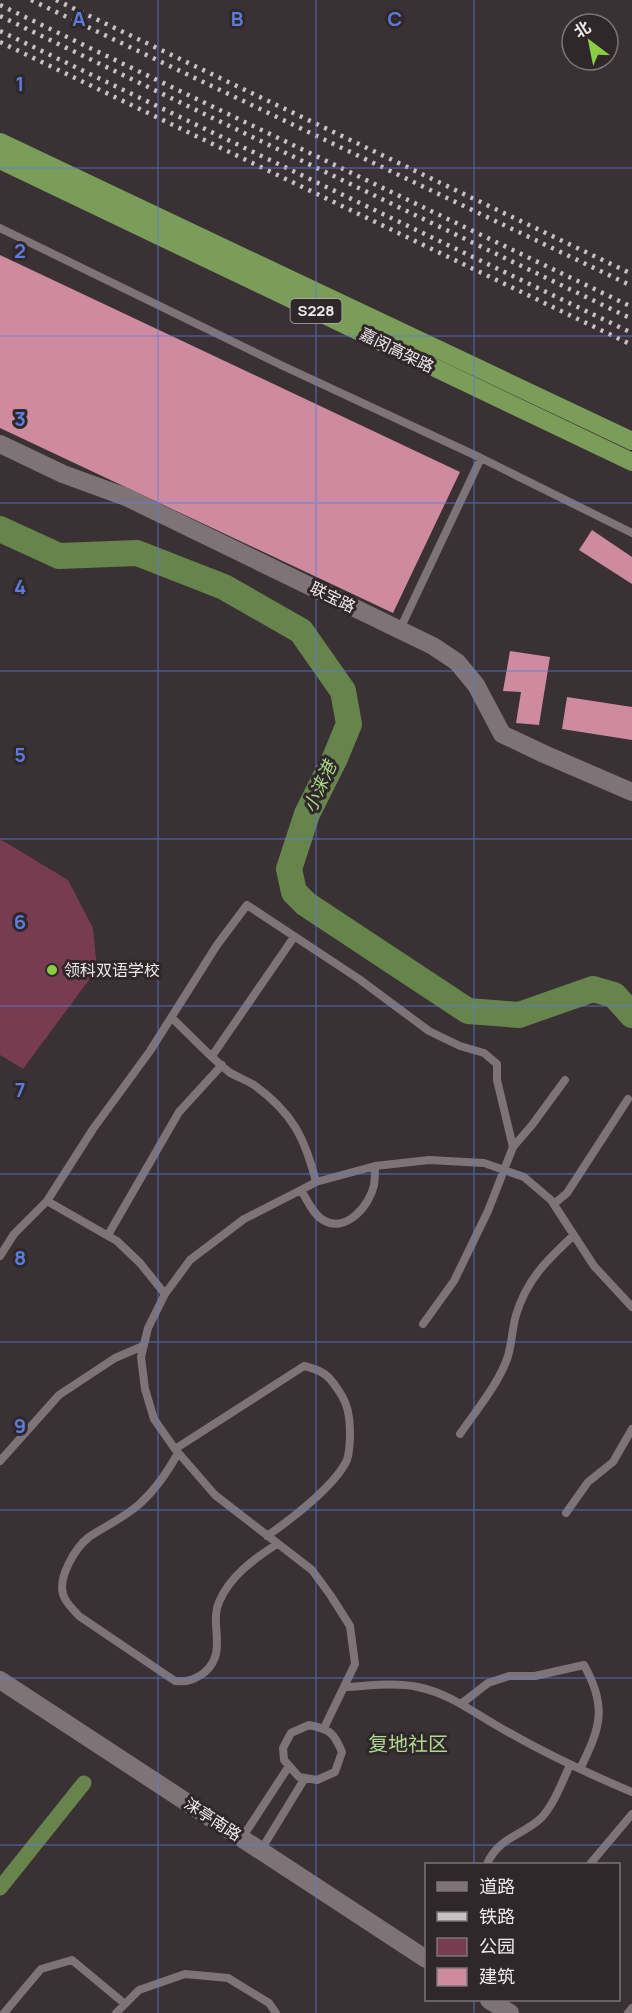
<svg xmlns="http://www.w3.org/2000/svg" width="632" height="2013" font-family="Manrope,'Noto Sans SC',sans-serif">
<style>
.green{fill:#773c50}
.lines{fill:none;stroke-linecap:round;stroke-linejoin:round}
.canal{stroke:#66844c;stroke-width:15}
.river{stroke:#66844c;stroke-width:26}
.building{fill:#ce8a9f}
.service{stroke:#7e7477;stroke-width:8}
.tertiary{stroke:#7e7477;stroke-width:18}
.trunk{stroke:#7b9d5a;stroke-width:18}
.rail{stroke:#c8c1c3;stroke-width:4.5;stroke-dasharray:3 6;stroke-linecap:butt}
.grid{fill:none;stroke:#5c7cdd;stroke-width:1.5;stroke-opacity:0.55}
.poi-dot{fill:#8bce46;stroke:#2f2729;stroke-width:2}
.labels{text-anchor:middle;stroke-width:6;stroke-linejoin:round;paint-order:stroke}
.shield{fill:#2f2729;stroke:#b5afb0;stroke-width:1.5}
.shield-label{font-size:15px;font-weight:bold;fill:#efe9ea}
.street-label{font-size:16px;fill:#efe9ea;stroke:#2f2729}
.poi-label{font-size:16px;fill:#efe9ea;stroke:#2f2729;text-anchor:start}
.water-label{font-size:18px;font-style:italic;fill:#aad685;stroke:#2f2729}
.quarter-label{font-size:20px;fill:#b1d793;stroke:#2f2729}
.grid-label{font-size:20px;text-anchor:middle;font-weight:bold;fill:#5c7cdd;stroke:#2f2729;stroke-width:6;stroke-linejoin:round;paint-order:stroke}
</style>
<rect width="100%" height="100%" fill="#393133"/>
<path class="green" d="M0,839L68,880L93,928L97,969L23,1069L0,1055Z"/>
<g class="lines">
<path class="canal" d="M0,1888L84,1783"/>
<path class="river" d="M0,529L59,556L137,553L224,587L301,631L343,691L349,724L335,758L307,814L289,869L294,892L306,904L468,1011L519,1015L593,989L614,995L632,1015"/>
</g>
<path class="building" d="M0,255L460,472L393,613L0,428Z
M592,530L632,557V584L579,550Z
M510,651L550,657L539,725L516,723L521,692L503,691Z
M567,697L632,707V740L562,729Z"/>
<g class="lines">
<path class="service" d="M0,228L283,366L481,458L632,533
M400,629L481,458
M172,1018C191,1036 209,1056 229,1072C237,1077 246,1080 254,1085C292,1112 305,1138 316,1182
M212,1056L294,937
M301,1190C307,1200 313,1214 323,1220C346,1234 370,1205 374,1185C375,1179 375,1172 375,1166
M47,1201L117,1241L140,1263L165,1294
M554,1204L567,1193L628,1099
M108,1235L179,1112L222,1065
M0,1256L14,1234L47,1201L93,1129L150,1051L217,945L247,905L359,979L429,1031L460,1046L484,1053L497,1064V1080L513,1147
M423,1324L454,1281L488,1211L513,1147L532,1125L565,1080
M460,1434C475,1412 500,1382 508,1356C512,1343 512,1329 516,1315C527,1279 547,1260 574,1235
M175,1449L304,1366C326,1371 331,1378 342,1396C349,1407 350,1419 350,1432C350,1441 350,1451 347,1460C335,1486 290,1520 267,1536
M178,1453C167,1473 154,1492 136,1507C121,1519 104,1527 89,1537C75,1548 58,1577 63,1594C65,1603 74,1610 79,1616L175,1681C187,1682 195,1680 205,1672C228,1652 209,1624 219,1602C230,1576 254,1559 277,1544
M0,1461L59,1395L115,1358L143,1346
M566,1513L588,1482L613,1462L632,1429
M344,1687C368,1686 394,1682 418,1687C452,1694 478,1716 508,1732C548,1755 589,1774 632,1792
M461,1704L488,1683L509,1676H535L584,1665C608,1708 600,1728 580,1769
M309,1725C330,1729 334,1733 342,1752L335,1772L317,1780L299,1777L284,1760L283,1748L291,1733Z
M324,1728L355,1664L350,1626L331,1596L312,1570L215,1495L175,1449L154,1419L145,1389L141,1357L148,1328L165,1294L190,1260L244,1219L301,1190L316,1182L375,1166L429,1160L484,1163L524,1177L551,1200L594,1266L632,1307
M242,1838L289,1766
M261,1850L305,1778
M487,1864C498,1838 521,1836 540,1819C553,1807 563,1780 570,1765
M590,1864L632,1814
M4,2013L41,1969L72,1960L125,2004
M116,2013L139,1990L185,1974L228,1978L269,2003L276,2013
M628,2013L632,2008"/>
<path class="tertiary" d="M0,444L63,474L126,497L433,646L457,662L476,685L502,734L544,754L632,792
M0,1680L426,1959
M489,2000L510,2013"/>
<path class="trunk" d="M0,142L632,441
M0,160L632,462"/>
<path class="rail" d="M31,0L632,286
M56,0L632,274
M0,5L632,307
M0,16L632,319
M0,31L632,333
M0,42L632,345"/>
</g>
<path class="grid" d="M158,0V2013M316,0V2013M474,0V1864M0,168H632M0,336H632M0,503H632M0,671H632M0,839H632M0,1006H632M0,1174H632M0,1342H632M0,1510H632M0,1678H632M0,1845H632M474,2000V2013"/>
<circle class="poi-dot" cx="52" cy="970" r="6"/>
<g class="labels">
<rect class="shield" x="290.5" y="299" width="51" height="24" rx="4.5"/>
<g class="shield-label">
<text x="316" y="316">S228</text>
</g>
<g class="street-label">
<text transform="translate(397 350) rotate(26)" y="6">嘉闵高架路</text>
<text transform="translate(333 597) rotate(26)" y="6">联宝路</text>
<text transform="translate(213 1819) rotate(33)" y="6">涞亭南路</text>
</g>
<g class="poi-label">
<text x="64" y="976">领科双语学校</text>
</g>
<g class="water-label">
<text transform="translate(320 787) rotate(-66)" y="6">小涞港</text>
</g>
<g class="quarter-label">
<text x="408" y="1751">复地社区</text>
</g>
</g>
<g class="grid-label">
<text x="79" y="26">A</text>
<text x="237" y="26">B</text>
<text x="395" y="26">C</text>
<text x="20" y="91">1</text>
<text x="20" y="258">2</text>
<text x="20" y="426">3</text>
<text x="20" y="594">4</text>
<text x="20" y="762">5</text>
<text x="20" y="929">6</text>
<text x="20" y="1097">7</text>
<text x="20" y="1265">8</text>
<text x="20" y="1433">9</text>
</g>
<rect x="425" y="1863" width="195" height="138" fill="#2f2729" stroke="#7c7576" stroke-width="1.5"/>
<rect x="437" y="1882" width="30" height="9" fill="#7e7477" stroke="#7c7576" stroke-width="1.5"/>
<text x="479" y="1893" font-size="18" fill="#efe9ea">道路</text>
<rect x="437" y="1912" width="30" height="9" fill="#c8c1c3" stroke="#7c7576" stroke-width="1.5"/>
<text x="479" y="1923" font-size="18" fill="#efe9ea">铁路</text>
<rect x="437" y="1938" width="30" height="18" fill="#773c50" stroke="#7c7576" stroke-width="1.5"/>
<text x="479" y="1953" font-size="18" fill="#efe9ea">公园</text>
<rect x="437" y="1968" width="30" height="18" fill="#ce8a9f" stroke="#7c7576" stroke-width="1.5"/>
<text x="479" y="1983" font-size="18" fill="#efe9ea">建筑</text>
<g transform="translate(590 42) rotate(328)"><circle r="28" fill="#2f2729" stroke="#7c7576" stroke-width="1.5"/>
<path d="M0-4.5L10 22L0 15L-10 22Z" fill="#8bce46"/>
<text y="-9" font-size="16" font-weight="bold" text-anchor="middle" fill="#efe9ea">北</text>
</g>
</svg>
